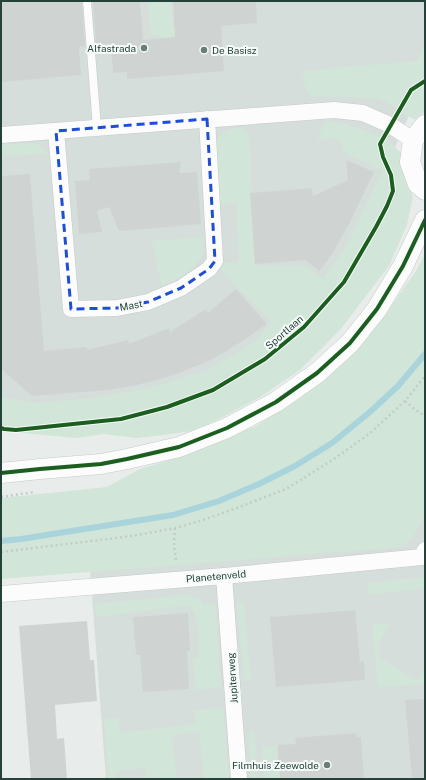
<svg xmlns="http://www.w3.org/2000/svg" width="426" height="780" font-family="'Public Sans',sans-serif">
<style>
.built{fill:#d6dedb}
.green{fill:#d1e6d8}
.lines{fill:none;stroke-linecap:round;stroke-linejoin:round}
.stream{stroke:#a9d4db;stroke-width:6}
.building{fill:#cfd4d2}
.service-casing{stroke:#c5cac8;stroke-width:9}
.minor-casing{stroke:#c5cac8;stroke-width:17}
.tertiary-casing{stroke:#c5cac8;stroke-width:21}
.path{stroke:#c3ccca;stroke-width:2.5;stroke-dasharray:2 3;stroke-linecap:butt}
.service{stroke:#fcfcfc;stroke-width:8}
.minor{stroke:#fcfcfc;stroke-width:16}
.tertiary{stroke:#fcfcfc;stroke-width:20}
.cycleway-casing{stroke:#f7fbf9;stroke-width:6}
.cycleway{stroke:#1b5e20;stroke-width:4}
.marked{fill:none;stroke:#1d4ed8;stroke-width:3;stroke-dasharray:8 5;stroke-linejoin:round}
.poi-dot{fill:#697e78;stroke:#f7fbf9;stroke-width:1.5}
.labels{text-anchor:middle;stroke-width:4;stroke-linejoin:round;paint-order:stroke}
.poi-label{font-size:10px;fill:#24423a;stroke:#f7fbf9;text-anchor:end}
.street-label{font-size:10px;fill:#24423a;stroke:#f7fbf9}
</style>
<rect width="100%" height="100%" fill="#e8edeb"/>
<path class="built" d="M1,1H425V80L391,156L393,232L207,397L1,413Z
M425,476V779H106L89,557Z"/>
<path class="green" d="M148,1H171L173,28L180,27L163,75L160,35H151Z
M425,44V111L415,120L379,98L310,96L304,83L303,71L417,61Z
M327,121L345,124L363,130L387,139L401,153L404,176L413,197L407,225L389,266L340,330L300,370L260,397L219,419L191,431L172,434L136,438L104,434L76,438L1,431V397L36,403L93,398L155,387L208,370L255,342L272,322L220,269L224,263H239L237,202L219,205L216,142L222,133L230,129L242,128L249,135L255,266H305L323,279L346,247L383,171L344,152L342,142L333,138L318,140L322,127Z
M33,143L40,145L47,154L1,156V145Z
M203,237C204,240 204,244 204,247C202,268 178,278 162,287L152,241Z
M425,254V515C418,529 414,537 402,547L1,579V498L107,487L140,469L166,461L256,426L302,396L341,364L382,319L416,271Z
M424,577H425V605L423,588L370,595L366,583Z
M186,595L200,599L202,605L215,604L221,687L196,690L193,659L199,657V631L195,613L189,605L96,617L95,604Z
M244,602L251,680L244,681L237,603Z
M390,623L379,643L380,658L418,681L425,668V684L378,687L373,625Z
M216,708H223L229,779H204L199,731L172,735L177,779H147L145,768L116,771V779H108L104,719L118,718L120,733L195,724L194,710L209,709Z
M254,730L259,779H251L248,733Z
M276,746L280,779H264L262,748Z"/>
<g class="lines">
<path class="stream" d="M1,541L21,539L173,515L219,501L259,484L295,466L332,443L371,411L398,386L425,354"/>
</g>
<path class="building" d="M1,1H82L85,46L79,47L81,75L1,82Z
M93,1H140L143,40L175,37L173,1H256L257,23L221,26L224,71L127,79V72L113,73L111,44L96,45Z
M346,160L374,172L349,224L332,254L319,271L305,260L255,264L250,193L312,188L313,196L348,180Z
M181,162L179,173L197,172L201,224L119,231L109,207L97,211L102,232L79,234L75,181L90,180L89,169Z
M30,174L44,351L87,347V350L128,340L129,344L169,328L170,332L206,309L208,313L236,289L267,324L247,338L225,352L204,363L179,373L157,380L132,386L109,390L32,396L1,369V176Z
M355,610L360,662L364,661L365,680L276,687L270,617Z
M188,613L190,651H187L189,689L143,692L140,655H136L133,617Z
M87,621L90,660H94L97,701L55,705L57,739L64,738L67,779H31L19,626Z
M425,699V779H412L405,700Z
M356,733L357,737H361L364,779H280L278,745L296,744L295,738Z"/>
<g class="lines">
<g class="service-casing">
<path id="service" d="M87,1L97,128"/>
</g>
<g class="minor-casing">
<path id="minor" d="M56,131L71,309L117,308L148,302L181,288L209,269L215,261L207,119
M1,135L334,110L363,113L390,125L413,140
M224,576L239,779
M1,594L224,576L422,557L425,550"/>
</g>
<g class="tertiary-casing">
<path id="tertiary" d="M425,125L413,140L410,162L418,184L425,190
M1,473L40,469L101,464L127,459L179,447L227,428L276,402L317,373L350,343L377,309L403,266L425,220"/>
</g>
<path class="path" d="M405,401L413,408L425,416
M1,497L35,492
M175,528L174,544L176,561
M1,552L132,536L175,528L203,520L234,509L286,489L331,461L369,434L405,401L425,376"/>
<use href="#service" class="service"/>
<use href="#minor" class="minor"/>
<use href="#tertiary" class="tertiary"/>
<g class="cycleway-casing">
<path id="cycleway" d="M1,428L4,429L16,430L121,419L167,407L213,390L265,359L304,327L344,282L376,227L387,206L393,191L391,175L383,157L380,144L411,90L425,81
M1,473L40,469L101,464L127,459L179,447L227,428L276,402L317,373L350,343L377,309L403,266L425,220"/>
</g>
<use href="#cycleway" class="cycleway"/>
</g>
<path class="marked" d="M207,119L215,261L209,269L181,288L148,302L117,308L71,309L56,131Z"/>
<g class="poi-dot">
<circle cx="144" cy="48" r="4"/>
<circle cx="204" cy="50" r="4"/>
<circle cx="327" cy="765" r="4"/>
</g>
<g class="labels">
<g class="poi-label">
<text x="136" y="52">Alfastrada</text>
<text x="212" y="54" text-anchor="start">De Basisz</text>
<text x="319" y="769">Filmhuis Zeewolde</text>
</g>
<g class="street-label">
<text transform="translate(131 305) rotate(-10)" y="4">Mast</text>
<text transform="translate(284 332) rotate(-41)" y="4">Sportlaan</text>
<text transform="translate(216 576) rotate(-5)" y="4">Planetenveld</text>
<text transform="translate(232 678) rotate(-94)" y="4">Jupiterweg</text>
</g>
</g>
<rect width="426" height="780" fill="none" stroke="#24423a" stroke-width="4"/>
</svg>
